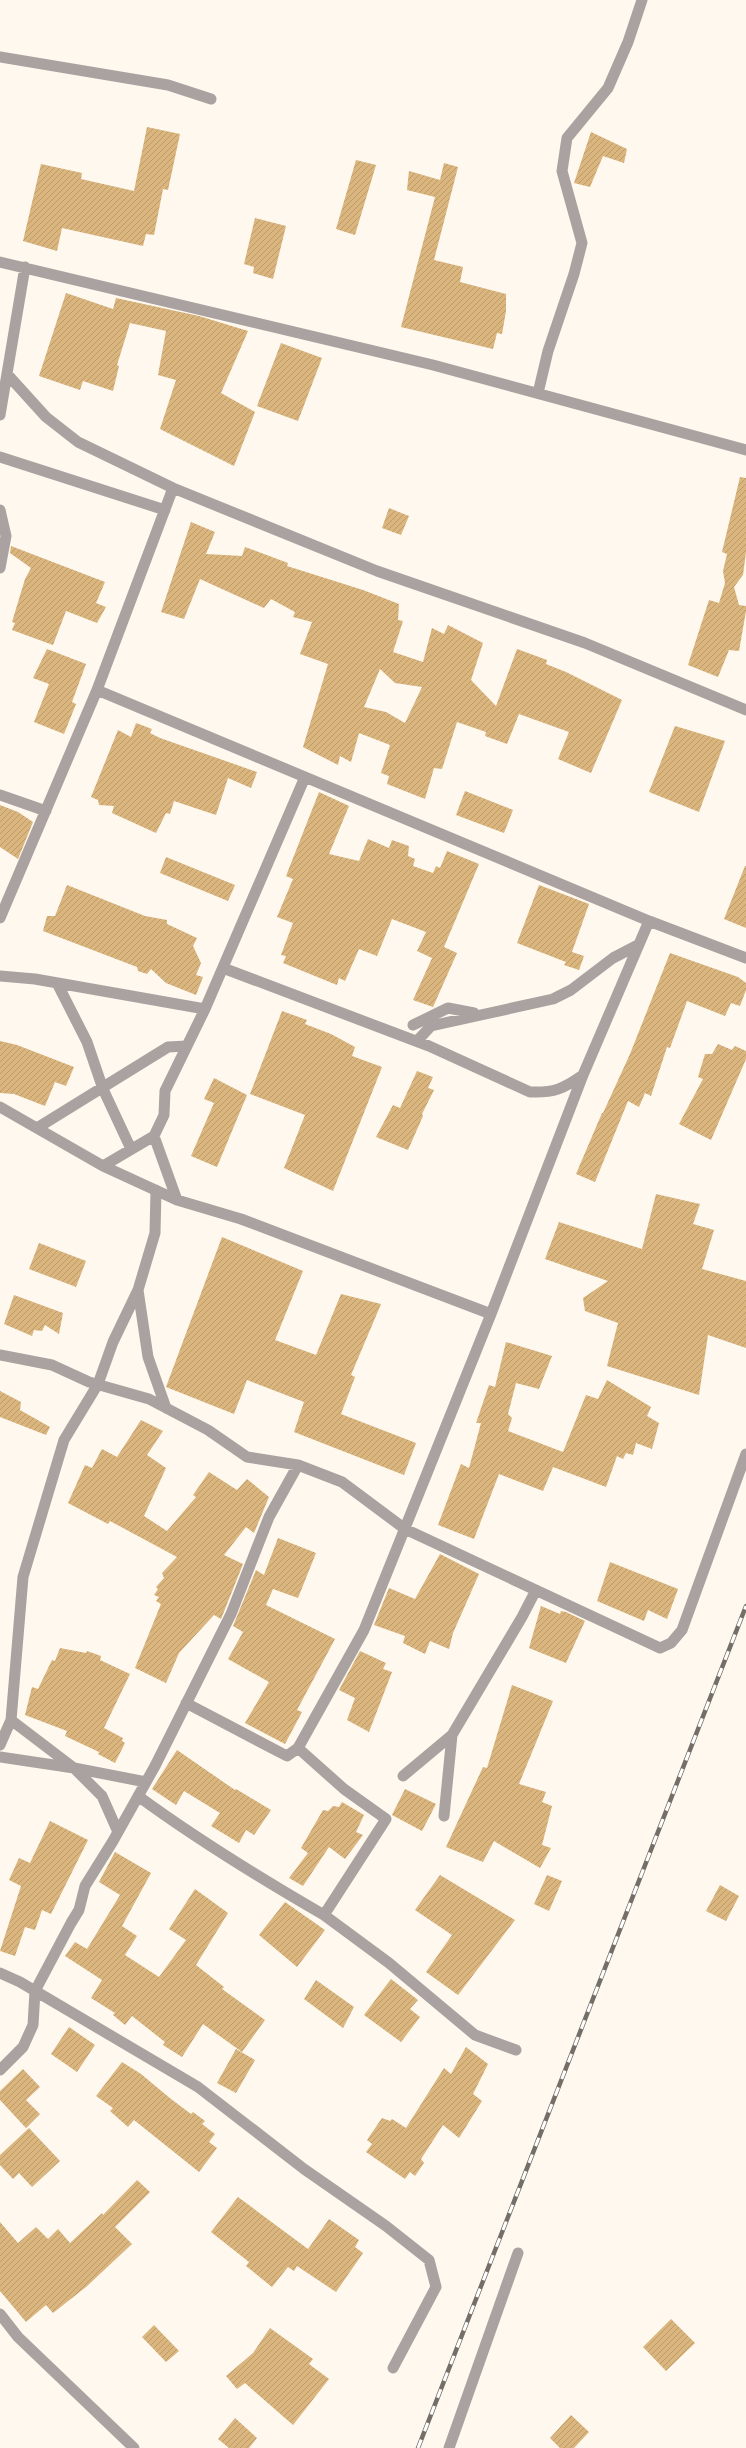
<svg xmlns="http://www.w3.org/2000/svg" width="746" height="2448" font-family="Lato,sans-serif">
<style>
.building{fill:url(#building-hatch);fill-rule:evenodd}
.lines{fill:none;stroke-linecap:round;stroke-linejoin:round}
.minor{stroke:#a9a2a0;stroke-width:11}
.rail-casing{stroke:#736f68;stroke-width:4.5}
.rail{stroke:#fff;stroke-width:3;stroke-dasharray:9;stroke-linecap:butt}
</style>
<defs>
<pattern id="building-hatch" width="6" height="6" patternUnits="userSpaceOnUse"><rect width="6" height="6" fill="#dbb57e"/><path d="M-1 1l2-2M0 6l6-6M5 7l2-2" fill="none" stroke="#bb9b6c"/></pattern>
</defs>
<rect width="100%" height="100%" fill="#fef8ee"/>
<path class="building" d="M147,127L180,134L168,190L163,189L154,235L146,234L143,246L62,228L57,251L23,241L41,164L82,173L81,179L134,191Z
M591,132L627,149L624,163L603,156L590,187L574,183Z
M356,160L376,165L355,235L336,229Z
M444,163L458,167L434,260L463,267L460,282L506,294V311L502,334L497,333L493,349L401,327L435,197L407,190L409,171L440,180Z
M255,218L286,226L273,279L253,273L254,267L244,264Z
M66,293L113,309L116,298L199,316L248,331L221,393L255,412L234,466L160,429L176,380L158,375L166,331L130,323L117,365L119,366L113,391L83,381L80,390L39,376Z
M281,343L322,358L298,421L257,406Z
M740,477L746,478V552L743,575L734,587L739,605L746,606V611L739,651L729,650L718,677L688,665L709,600L719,603L725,583L723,571L727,554L722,552Z
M389,508L409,516L401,535L382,528Z
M191,522L215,532L206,554L242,556L245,547L288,563L287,566L363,590L399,604L398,620L403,621L393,652L423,662L432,628L444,634L448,625L483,643L471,680L496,706L517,649L547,660L546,664L566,672L622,700L591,773L558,759L569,732L519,714L507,744L485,736L486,732L457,722L442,769L434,768L425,799L387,784L389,776L381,773L390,745L359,733L351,762L340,756L338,765L303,747L328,664L300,654L312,622L293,617L295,612L271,599L264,608L200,579L184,619L161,612ZM380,669L395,683L422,687L405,723L386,712L364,707Z
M11,546L105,582L96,603L106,607L97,623L66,611L53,645L12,630L15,623L12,622L25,579L31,568L10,553Z
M47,649L86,664L72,702L76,704L64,734L34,722L49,684L33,678Z
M136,723L152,729L150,733L160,738L257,772L251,788L228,778L216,815L174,801L170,814L166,813L156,833L112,813L114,806L99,805L98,800L91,797L118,730L131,737Z
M675,726L725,741L699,812L649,792Z
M465,791L513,810L504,833L456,815Z
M319,792L349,806L329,854L359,861L368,839L389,848L392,840L409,846L408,856L415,859L413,866L433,873L436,866L440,868L447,851L479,864L444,947L457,953L433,1007L413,1000L432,958L417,951L426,932L392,919L377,956L359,949L345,981L339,978L337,985L283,963L286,956L281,955L293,923L277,917L293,879L286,876Z
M0,805L18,812L33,822L18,859L0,847Z
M166,857L235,885L228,901L160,873Z
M745,866H746V928L724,919Z
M67,885L145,916L167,920V924L197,938L193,946L201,963L196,975L203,977L196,995L166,983L151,969L147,974L138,971L137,967L43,931L47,916H55Z
M539,885L589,904L572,952L584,956L579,970L564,965L566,962L517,943Z
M670,953L738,977L746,983V990L740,1006L731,1003L725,1016L687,1001L670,1048L667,1047L651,1096L645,1093L639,1107L628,1101L595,1182L576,1174L602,1113H603L630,1054Z
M282,1011L307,1020L305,1024L331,1034L355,1047L352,1056L382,1067L333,1191L284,1168L305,1115L250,1094Z
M0,1041L17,1045L74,1067L66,1086L55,1082L45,1106L14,1094L0,1093Z
M718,1044L732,1050L735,1046L746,1051V1059L711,1140L679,1124L703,1079L698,1077L705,1054H712Z
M417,1071L433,1077L428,1088L434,1090L422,1114L423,1116L408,1150L376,1137L393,1105L400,1108Z
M214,1078L247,1095L217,1167L191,1156L214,1103L204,1099Z
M656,1194L700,1204L693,1224L714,1230L702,1269L746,1281V1348L708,1335L699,1395L607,1366L618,1323L585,1311L583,1298L608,1281L545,1259L559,1222L642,1249Z
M222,1237L303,1271L275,1340L316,1355L341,1294L381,1304L351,1375L355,1377L341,1414L416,1443L404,1475L294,1432L304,1402L247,1380L234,1414L166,1387Z
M39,1243L86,1261L76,1287L29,1269Z
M14,1295L63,1313L59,1334L45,1325L42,1331L34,1330L32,1336L4,1324Z
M506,1342L552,1356L539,1389L516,1383L508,1414L512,1418L508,1431L563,1452L586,1395L598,1399L607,1380L651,1407L647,1416L659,1423L652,1449L636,1443L633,1455L626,1453L623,1459L617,1456L606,1487L553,1467L543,1491L499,1474L474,1539L438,1525L461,1464L469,1468L481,1423H476L489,1385L495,1387Z
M0,1391L21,1402L20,1410L50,1427L46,1435L0,1417Z
M141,1420L163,1431L147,1455L166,1468L144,1516L167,1531L196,1497L193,1495L209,1472L237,1490L247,1479L269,1497L254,1533L246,1527L224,1555L243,1564L221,1619L214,1615L179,1653L166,1683L135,1668L161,1604L156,1601L159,1597L154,1595L158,1589L156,1587L164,1578L162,1573L177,1557L110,1521L108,1524L68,1503L85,1465L92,1468L102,1449L117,1457Z
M278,1538L316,1553L298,1598L273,1589L266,1605L335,1639L297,1710L302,1712L285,1744L245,1723L269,1682L228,1659L243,1632L233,1626L256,1570L264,1575Z
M440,1554L479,1574L453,1633L449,1649L430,1641L425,1654L403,1643L405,1636L374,1625L389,1588L415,1599Z
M610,1562L678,1589L667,1619L648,1610L644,1621L597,1601Z
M541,1606L560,1614L561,1611L566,1612L585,1621L566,1663L529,1648Z
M60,1648L86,1653L87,1651L101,1656L100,1660L130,1674L104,1728L123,1738L122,1741L125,1743L115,1763L98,1754L99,1752L65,1736L67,1731L25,1715L32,1687L38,1689L52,1660L55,1661Z
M360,1651L386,1663L383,1669L392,1672L369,1732L347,1720L355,1698L339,1690Z
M512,1685L553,1701L519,1784L546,1792L542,1802L552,1806L542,1845L551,1848L540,1868L494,1841L483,1862L446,1847L483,1767L487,1768Z
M177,1750L235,1790L236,1789L271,1810L254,1835L246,1830L239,1843L211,1826L220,1813L184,1791L176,1805L152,1789Z
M405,1789L436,1804L422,1831L392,1815Z
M342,1802L364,1815L356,1832L363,1835L345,1859L329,1847L303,1886L289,1878L308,1853L301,1848L323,1810L328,1811L333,1806L339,1807Z
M50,1821L88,1840L51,1914L42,1910L35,1930L25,1927L15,1956L0,1951L21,1886L9,1880L19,1858L30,1863Z
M115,1852L151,1873L122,1926L137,1936L125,1955L159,1977L186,1940L169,1929L195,1889L228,1913L196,1965L224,1987L222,1989L265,2020L242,2052L203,2024L182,2057L163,2045L165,2042L132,2016L125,2025L113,2015L115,2013L91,1998L102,1980L65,1956L75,1942L87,1949L120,1895L99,1882Z
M440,1875L515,1920L458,1995L426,1972L452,1935L415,1910Z
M547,1875L562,1881L549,1911L534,1904Z
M720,1885L739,1896L726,1921L706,1911Z
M285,1902L325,1930L297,1967L259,1935Z
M391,1979L418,2000L410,2009L420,2017L401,2042L364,2015Z
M316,1980L354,2007L343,2028L304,1999Z
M69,2027L95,2045L77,2072L51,2054Z
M466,2047L488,2064L473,2094L482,2101L459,2138L443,2125L421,2159L424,2163L415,2176L410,2172L405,2179L366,2152L372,2144L367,2140L382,2118L390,2121L392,2119L406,2128L444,2068L451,2074Z
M236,2049L255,2060L236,2093L217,2083Z
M122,2062L141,2074L171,2099L191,2114L193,2112L205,2121L202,2124L215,2134L209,2142L217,2148L199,2172L134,2120L128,2127L110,2111L113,2108L96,2096Z
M23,2069L40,2087L26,2100L40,2114L26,2128L0,2100V2091Z
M29,2128L60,2161L32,2187L19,2173L13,2179L0,2165V2155Z
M137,2180L150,2192L115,2227L132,2244L86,2287L53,2313L46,2305L26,2322L0,2291V2222L18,2243L36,2227L48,2239L58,2229L70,2243L102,2213L103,2215Z
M238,2197L308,2249L329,2219L359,2240L355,2247L363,2253L336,2292L297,2266L294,2271L288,2267L272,2287L246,2266L249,2262L211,2232Z
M671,2319L695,2343L666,2371L643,2347Z
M154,2325L179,2351L166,2362L142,2337Z
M270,2328L313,2359L309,2364L329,2379L293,2425L245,2383L237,2389L226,2376L253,2353Z
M571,2415L589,2432L574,2448H560L550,2438Z
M235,2418L257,2438L249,2448H229L218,2439Z"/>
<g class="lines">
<path class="minor" d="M0,57L168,85L211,99
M0,262L433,365L746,450
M7,374L46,417L78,442L173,488L377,571L585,643L746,710
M538,393L548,351L574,274L582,243L562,171L567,138L608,88L628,42L642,0
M0,415L25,267
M0,457L165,510
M0,510L6,536L0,568
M97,690L649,921L746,958
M0,795L46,811
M0,918L97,690L173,488
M223,968L429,1046L530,1092C554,1093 563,1089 583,1075
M0,976L35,979L205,1009
M57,983L87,1042L103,1089L131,1149
M413,1025L448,1008L474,1013
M417,1041L431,1026L553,999L571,990L613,958L638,945
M0,1107L103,1166L177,1200L241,1219L491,1314
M37,1128L168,1047L187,1046
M154,1136L177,1200
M103,1166L154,1136L164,1115L165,1091L205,1009L305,777
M138,1290L148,1357L166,1408
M0,1355L52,1365L89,1382L149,1399L208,1430L247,1457L298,1465L342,1482L405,1529L660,1648L671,1643L682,1630L746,1454
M186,1703L287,1756L298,1748L364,1630L491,1314L583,1075L649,921
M11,1720L74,1768L146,1782
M0,1745L11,1720L23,1577L64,1440L98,1384L113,1342L138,1290L155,1233L156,1190
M298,1748L344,1789L386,1819L324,1915L389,1963L475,2035L516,2050
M0,1757L74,1768L102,1796L118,1832
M403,1776L452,1735L522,1617L536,1590
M138,1796C198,1840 260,1878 324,1915
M444,1816L452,1735
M0,1973L20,1982L198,2087L304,2169L386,2226L429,2260L436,2287L393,2368
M0,2070L23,2047L33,2025L35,1991L71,1923L79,1910L85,1886L113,1841L155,1766L231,1614L269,1517L298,1465
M0,2314L18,2337L134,2448
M449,2448L518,2253"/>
<g class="rail-casing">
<path id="rail" d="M418,2448L746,1606"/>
</g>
<use href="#rail" class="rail"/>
</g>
</svg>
